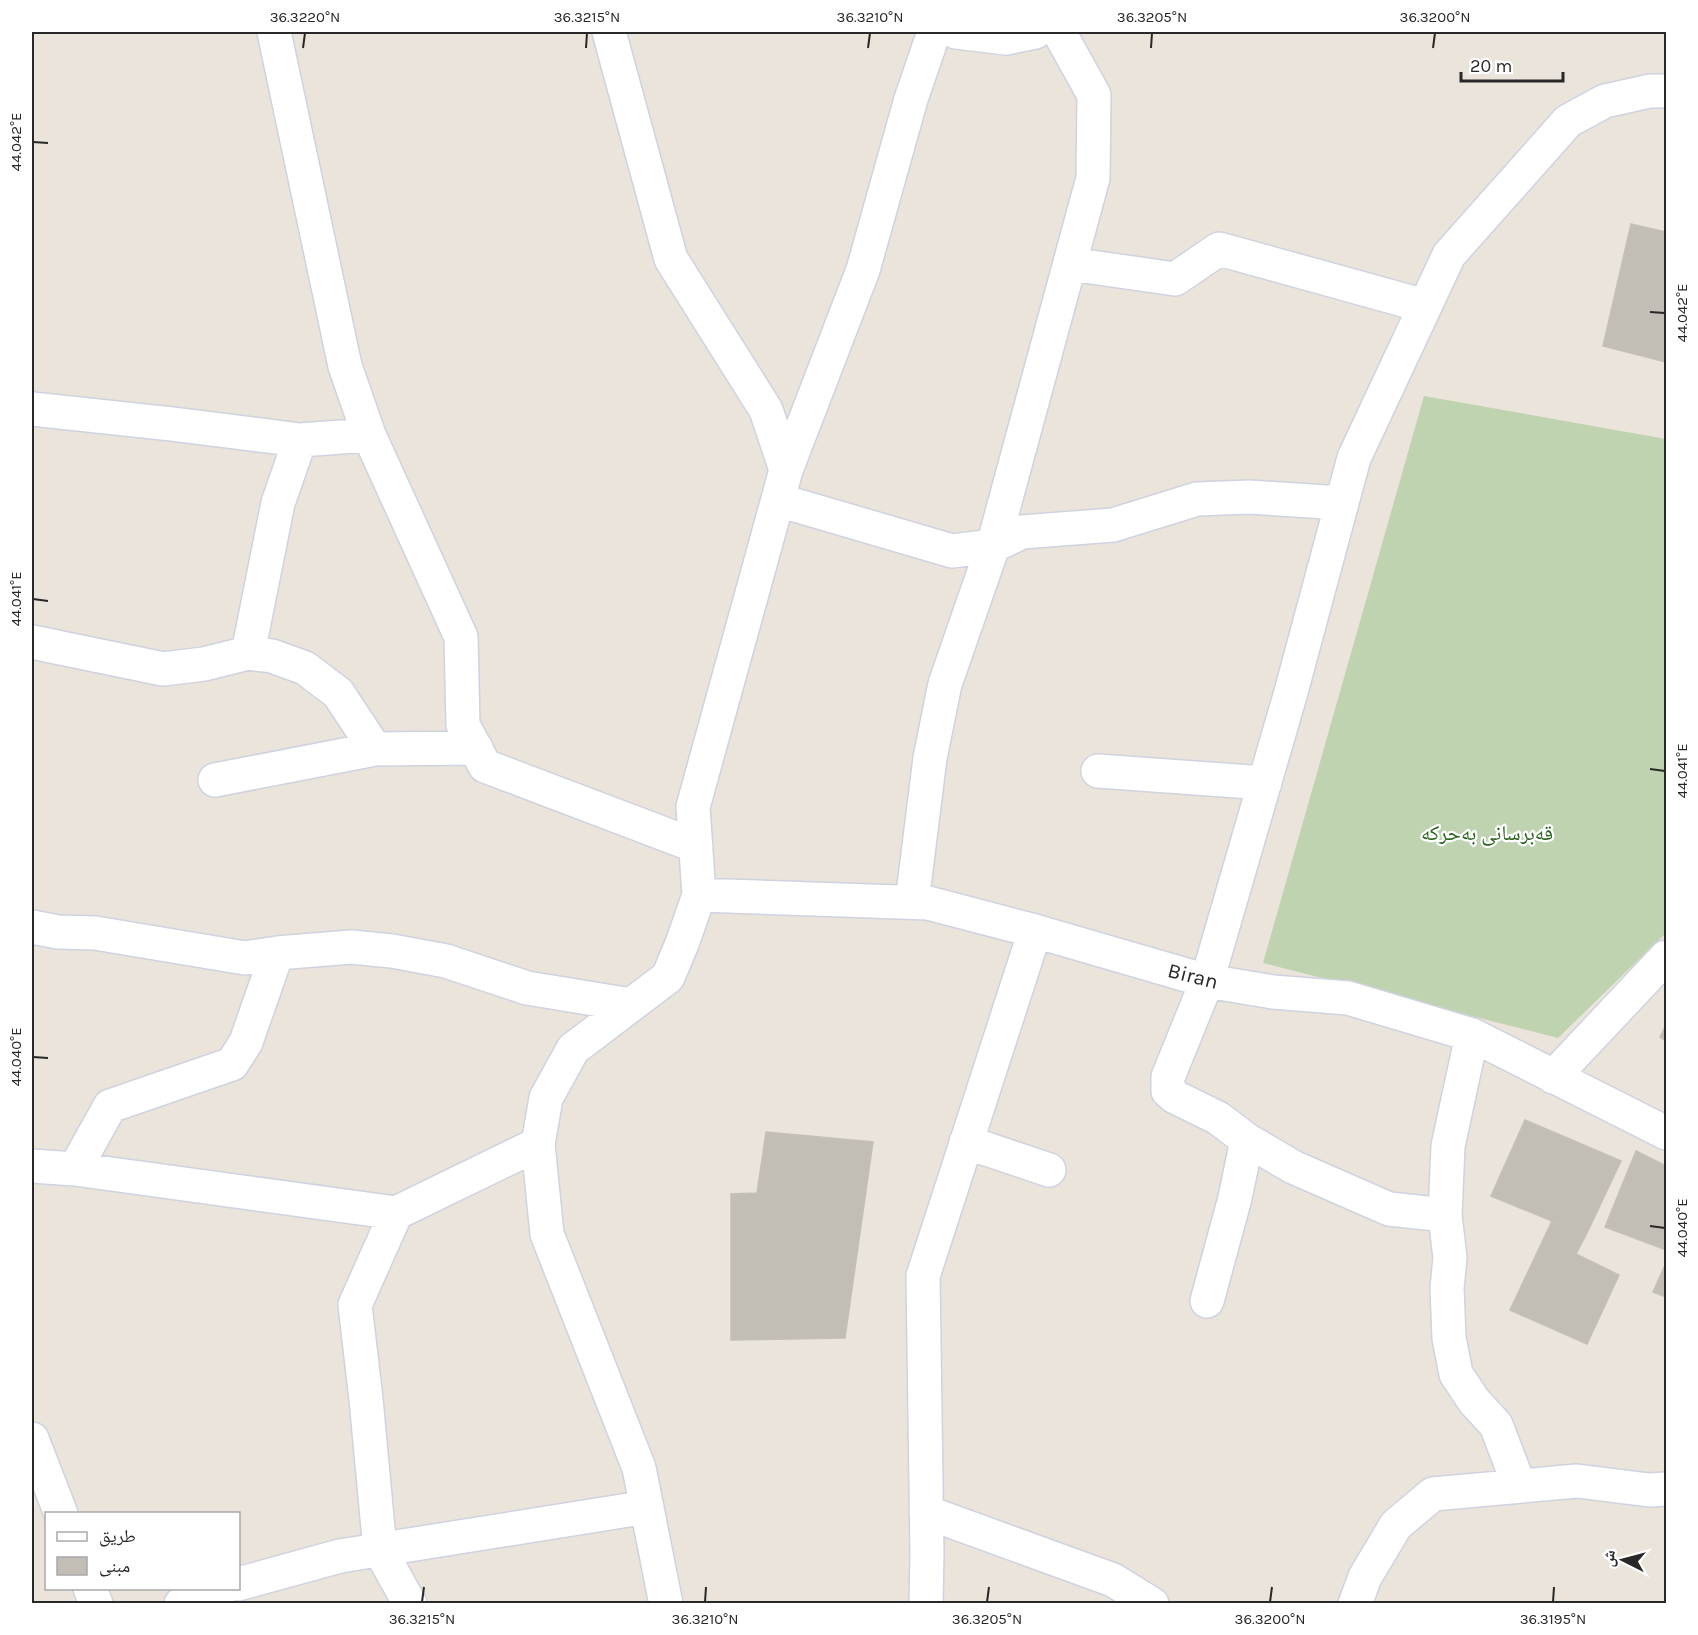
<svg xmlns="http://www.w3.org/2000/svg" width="1698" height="1635" font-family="Karla,'Noto Naskh Arabic',sans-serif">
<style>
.cemetery{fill:#c0d3b1}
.building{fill:#c2beb6;stroke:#c5c0b4;stroke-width:1.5}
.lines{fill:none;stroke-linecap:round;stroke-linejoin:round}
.minor-casing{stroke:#cfd2e1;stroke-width:36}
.minor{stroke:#fff;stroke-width:33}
.ticks{fill:none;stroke:#282828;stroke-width:2}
.labels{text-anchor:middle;stroke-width:4.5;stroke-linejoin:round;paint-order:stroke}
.park-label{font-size:21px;fill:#27621b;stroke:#fff}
.street-label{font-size:21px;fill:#282828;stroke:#fff}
.neatline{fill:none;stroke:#282828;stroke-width:2}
.ticks-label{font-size:15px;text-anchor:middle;fill:#282828}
</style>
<rect width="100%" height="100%" fill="#eae4da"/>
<path class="cemetery" d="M1424,396L1666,439V933L1558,1038L1263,963Z"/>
<path class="building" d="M1631,224L1666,232V362L1603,346Z
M1666,1025V1041L1660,1037Z
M1525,1120L1621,1161L1586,1235L1491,1196Z
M766,1132L873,1142L845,1338L731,1340V1194L757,1193Z
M1636,1151L1666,1166V1250L1605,1227Z
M1552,1221L1586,1235L1576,1254L1619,1275L1587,1344L1510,1310Z
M1666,1263V1297L1653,1292Z"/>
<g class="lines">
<g class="minor-casing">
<path id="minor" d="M274,32L345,366L369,435L461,637L463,725L485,766L696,846
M609,32L671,259L766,410L786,470L693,807L699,895L683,941L668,977L573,1049L546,1098L538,1144L547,1234L639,1468L666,1604
M956,32L1006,38L1035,32
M1070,264L1175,279L1219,249L1425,306
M32,409L172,424L300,440L369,435
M786,470L863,270L911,99L934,32
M778,500L952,551L993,546L1022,532L1113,525L1197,499L1249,497L1342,503
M32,642L163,669L204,664L248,653L272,656L305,668L338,693L375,749
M248,653L278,503L300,440
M1098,771L1265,783
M215,780L375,749L476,748
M699,895L928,903L1035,931L1207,981L1273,992L1348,998L1472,1035L1666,1133
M912,902L930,758L945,684L993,546L1093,178L1094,95L1059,32
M32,927L58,932L95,933L245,958L277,953L351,947L392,951L446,961L527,988L631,1005
M1553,1077L1666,957
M1247,1140L1293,1167L1389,1209L1445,1215L1448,1146L1472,1035
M966,1142L1049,1170
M32,1166L75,1169L396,1213L538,1144
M75,1169L110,1106L232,1064L246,1042L277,953
M396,1213L355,1305L366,1399L380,1550L410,1604
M1445,1215L1450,1258L1447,1288L1449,1338L1456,1374L1474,1401L1496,1425L1519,1485
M1207,1301L1235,1198L1247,1140L1218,1118L1175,1097L1168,1091V1077L1207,981L1291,692L1354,458L1449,255L1568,121L1605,101L1650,91H1666
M32,1439L61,1514
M926,1512L1113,1580L1152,1604
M238,1584L340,1556L647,1507
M90,1588L96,1604
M181,1604L224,1588
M926,1604L927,1553L923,1276L1035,931
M1355,1604L1365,1577L1396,1525L1433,1494L1577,1481L1649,1490L1666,1489"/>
</g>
<use href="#minor" class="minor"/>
</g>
<path class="ticks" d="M303,48L305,33M586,48L587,33M868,48L870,33M1151,48L1152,33M1433,48L1435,33M33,142L48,143M1650,312L1665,313M33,599L48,601M1650,769L1665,771M33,1057L48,1058M1650,1226L1665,1228M422,1602L424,1587M705,1602L706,1587M987,1602L989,1587M1270,1602L1272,1587M1553,1602L1554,1587"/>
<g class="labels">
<g class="park-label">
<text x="1487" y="840">قەبرسانی بەحرکە</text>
</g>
<g class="street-label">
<text transform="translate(1193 976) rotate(14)" y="7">Biran</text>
</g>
</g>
<rect width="1698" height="1635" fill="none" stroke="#ffffff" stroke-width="66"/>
<rect x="45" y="1512" width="195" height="78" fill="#ffffff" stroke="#a9a9a9" stroke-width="1.5"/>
<rect x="57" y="1532" width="30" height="9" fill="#ffffff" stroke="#a9a9a9" stroke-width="1.5"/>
<text x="99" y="1542" font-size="18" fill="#282828">طريق</text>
<rect x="57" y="1557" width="30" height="18" fill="#c2beb6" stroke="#a9a9a9" stroke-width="1.5"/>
<text x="99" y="1572" font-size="18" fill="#282828">مبنى</text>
<g transform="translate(1623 1560) rotate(276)" stroke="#ffffff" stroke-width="4.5" paint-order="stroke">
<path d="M0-4.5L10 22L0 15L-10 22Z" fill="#282828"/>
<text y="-9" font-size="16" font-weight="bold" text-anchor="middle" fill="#282828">ش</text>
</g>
<path d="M1461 72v9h102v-9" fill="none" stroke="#282828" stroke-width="3"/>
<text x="1470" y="72" font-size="18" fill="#282828" stroke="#ffffff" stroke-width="4.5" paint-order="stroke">20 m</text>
<rect x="33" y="33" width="1632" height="1569" class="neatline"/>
<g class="ticks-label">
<text x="305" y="22">36.3220°N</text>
<text x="587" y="22">36.3215°N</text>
<text x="870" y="22">36.3210°N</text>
<text x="1152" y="22">36.3205°N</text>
<text x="1435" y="22">36.3200°N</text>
<text transform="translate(16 142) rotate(-90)" y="5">44.042°E</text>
<text transform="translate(1682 313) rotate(-90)" y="5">44.042°E</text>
<text transform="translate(16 599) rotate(-90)" y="5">44.041°E</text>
<text transform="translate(1682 771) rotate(-90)" y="5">44.041°E</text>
<text transform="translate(16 1057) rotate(-90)" y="5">44.040°E</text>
<text transform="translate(1682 1228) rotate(-90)" y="5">44.040°E</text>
<text x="422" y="1624">36.3215°N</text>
<text x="705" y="1624">36.3210°N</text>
<text x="987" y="1624">36.3205°N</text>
<text x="1270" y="1624">36.3200°N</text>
<text x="1553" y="1624">36.3195°N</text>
</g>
</svg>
